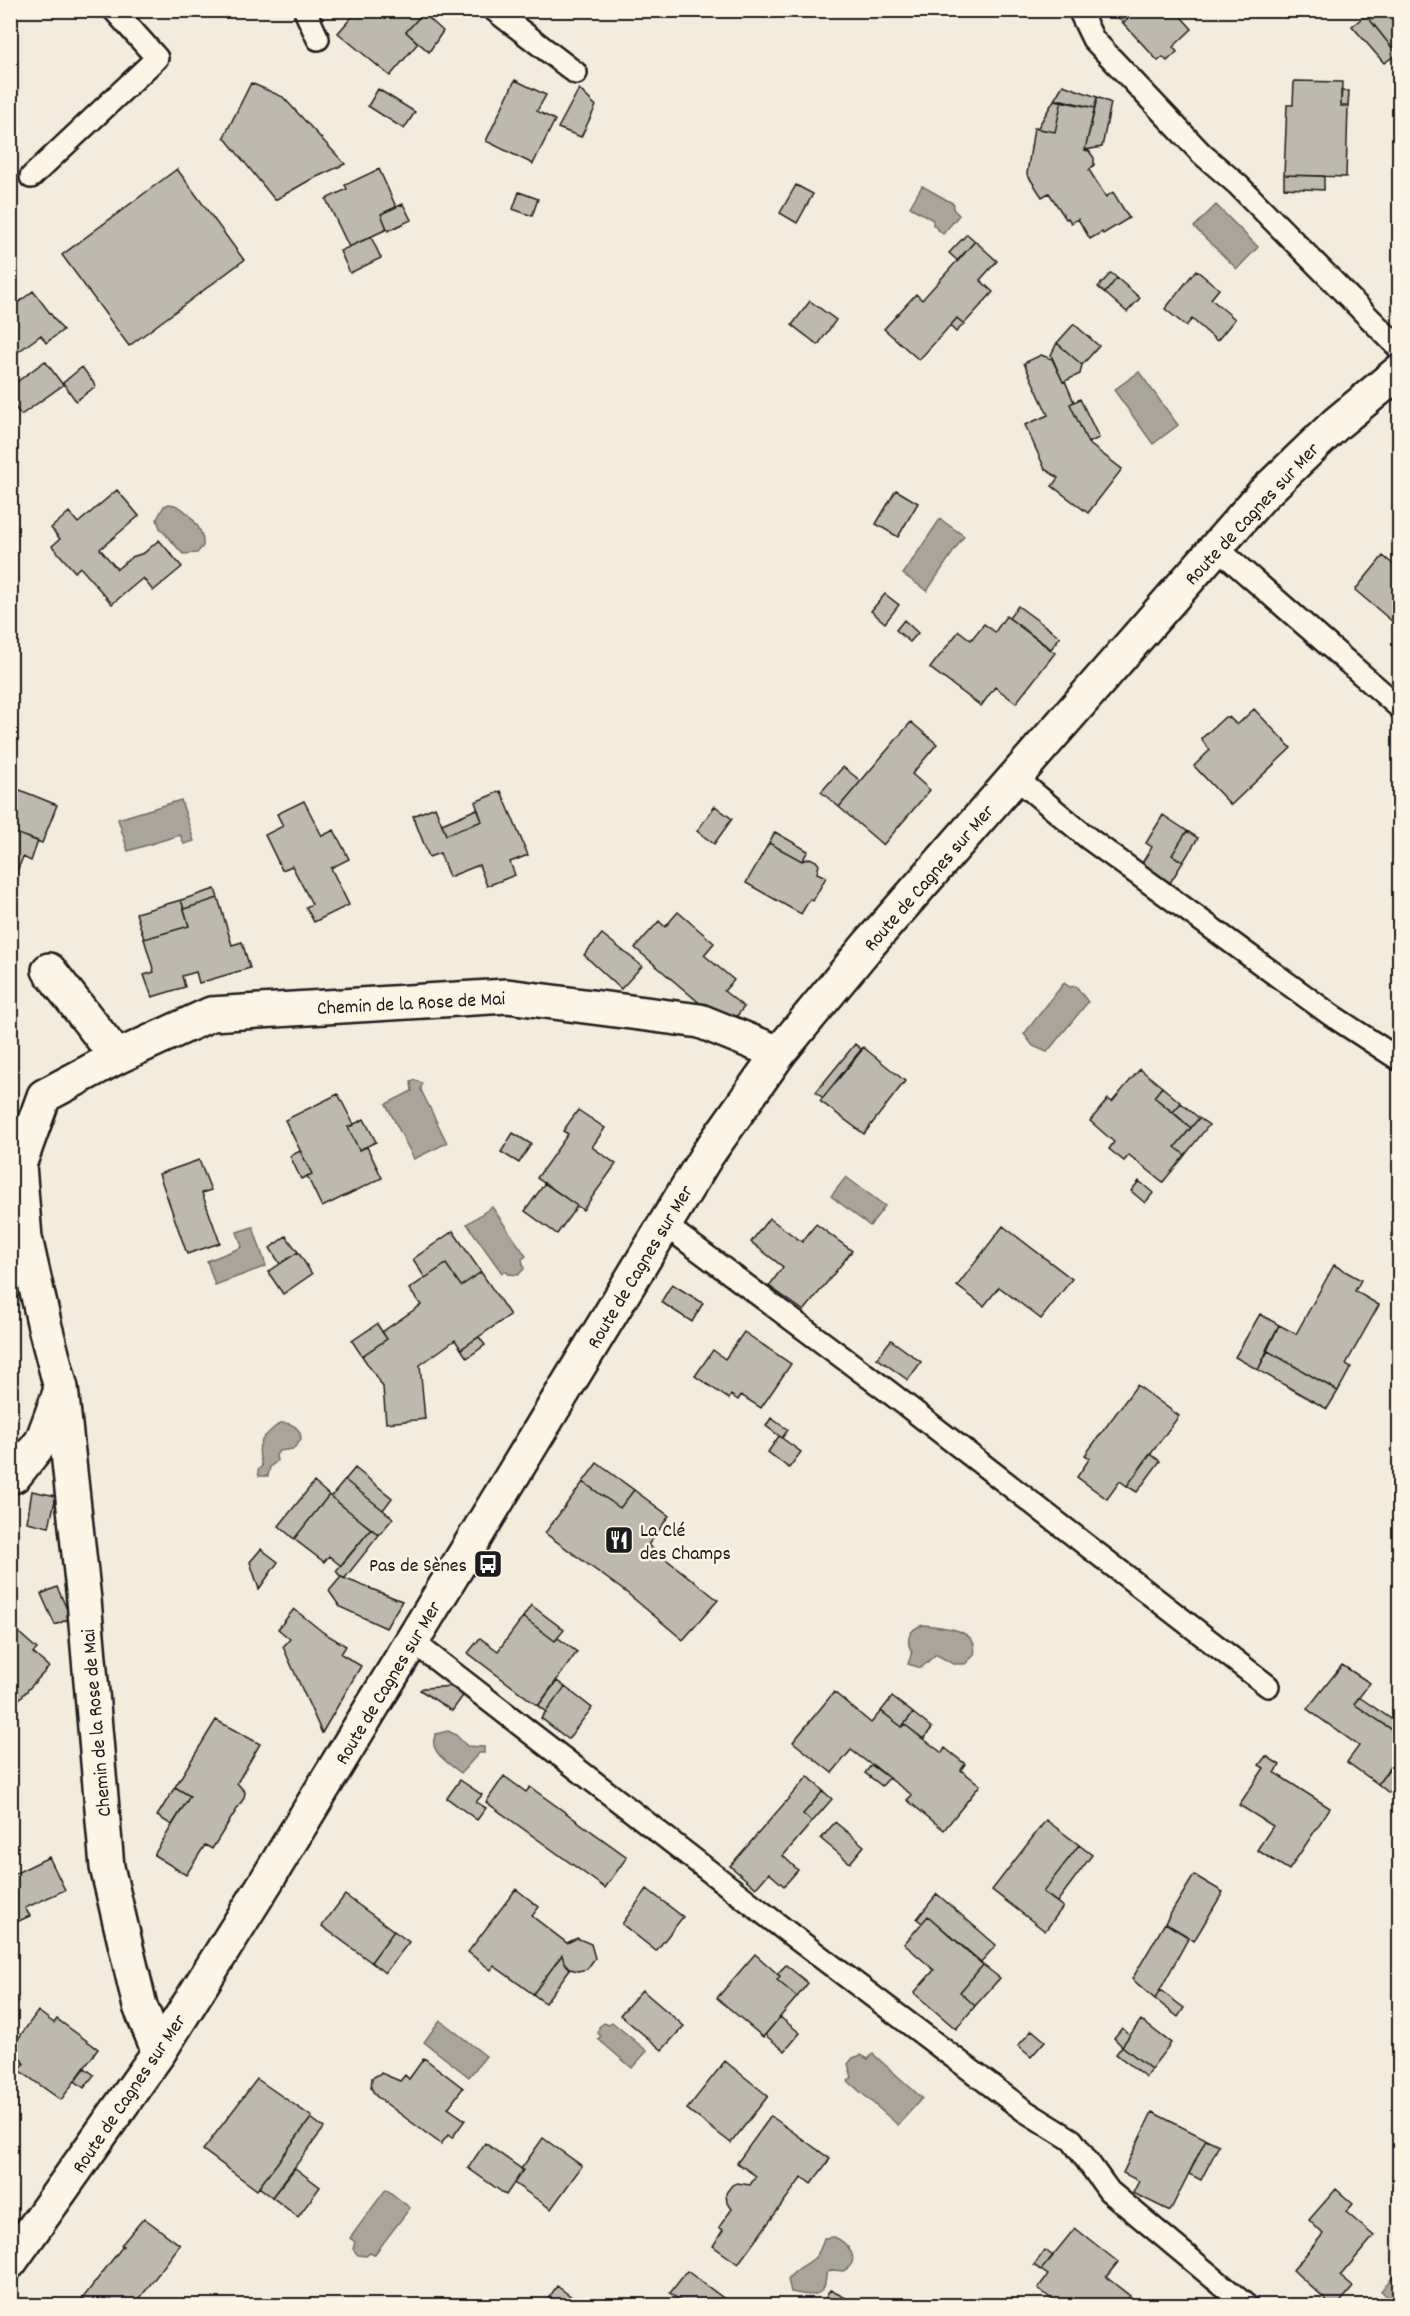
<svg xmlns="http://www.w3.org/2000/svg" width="1410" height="2316" font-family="Dekko,sans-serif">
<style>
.water{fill:#aaa59b;stroke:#716e68;stroke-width:1.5}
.building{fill:#beb9ae;stroke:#1c1c1c;stroke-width:1.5}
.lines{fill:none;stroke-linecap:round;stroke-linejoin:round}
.service-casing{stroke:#1c1c1c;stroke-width:26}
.minor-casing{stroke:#1c1c1c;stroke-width:38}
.secondary-casing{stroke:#1c1c1c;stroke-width:38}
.service{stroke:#fcf5e5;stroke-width:21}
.minor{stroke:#fcf5e5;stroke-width:33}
.secondary{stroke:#fcf5e5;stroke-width:33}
.labels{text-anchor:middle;stroke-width:5;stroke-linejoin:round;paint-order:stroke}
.street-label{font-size:20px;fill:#1c1c1c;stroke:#fcf5e5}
.poi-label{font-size:20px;fill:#1c1c1c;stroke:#fcf5e5;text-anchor:start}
</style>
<rect width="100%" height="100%" fill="#f3ecdd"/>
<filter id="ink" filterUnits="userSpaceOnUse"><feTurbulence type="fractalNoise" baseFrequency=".0167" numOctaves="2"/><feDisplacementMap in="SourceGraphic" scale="12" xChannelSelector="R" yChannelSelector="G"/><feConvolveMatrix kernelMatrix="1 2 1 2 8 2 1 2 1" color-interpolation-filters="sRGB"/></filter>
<g filter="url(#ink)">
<path class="water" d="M922,186L954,204L953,209L959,215L943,234L933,225V220L910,207Z
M1216,205L1258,247L1237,269L1194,227Z
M1139,372L1178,425L1153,444L1114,390Z
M169,504C186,505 205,531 203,546L197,553L183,554L160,528L157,519L164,506Z
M940,519L964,536L927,591L903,574Z
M181,800L194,841L184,844L180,835L128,851L118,819Z
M1064,983L1070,987L1076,986L1088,1002L1047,1052L1033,1046L1024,1034Z
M415,1080L422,1083L421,1090L447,1143L414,1159L386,1104L412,1091L411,1082Z
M846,1177L885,1206L870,1226L831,1196Z
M492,1207L526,1256L522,1259L524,1269L518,1275L508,1274L506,1271L502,1273L467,1224Z
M253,1227L266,1266L215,1285L207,1261L240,1248L242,1246L237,1232Z
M280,1423C292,1422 301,1428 301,1440L293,1449L279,1451L276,1455L277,1461L270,1467L268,1476H259L258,1470L262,1466C255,1443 261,1438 280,1423Z
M923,1625C941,1627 980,1628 974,1655L965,1664H953L937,1655H935L921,1668L908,1664L912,1652C905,1640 909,1629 923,1625Z
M448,1731L456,1735L467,1746L484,1747V1753H479L461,1773C450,1764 426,1751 436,1734Z
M440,2020L486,2056L469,2077L424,2042Z
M612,2022L647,2051L632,2068L598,2039L601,2036L598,2033L599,2027L604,2023L609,2025Z
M873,2054L922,2098L898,2125L848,2081L852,2077L848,2064L853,2058L861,2055L868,2059Z
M386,2189L410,2208L374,2255L370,2253L366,2256L358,2255L353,2249L355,2242L350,2238Z
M834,2237C848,2242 863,2262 843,2271L832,2270L827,2272C825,2277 826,2283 824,2287C818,2300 801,2293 791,2292L788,2279C803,2259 816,2269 824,2238Z
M1399,2269V2305H1397L1381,2291Z"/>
<path class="building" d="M367,10H419L423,13L406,32L418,43L390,76L338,33L356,12L361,17Z
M1112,10H1137L1123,23Z
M1137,10H1175L1192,29L1173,47L1177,52L1167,61L1163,57L1158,61L1123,23Z
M1362,10H1400V56L1397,54Z
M423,13L443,31L429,52L406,32Z
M1366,15L1397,54L1384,63L1352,26Z
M515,80L546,95L537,111L555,120L533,164L486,141Z
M1294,81L1342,82L1341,106H1348L1346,177L1284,175L1287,105H1293Z
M251,83L283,97L345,164L310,180L275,200L224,137Z
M1063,85L1097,97L1095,108L1054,100Z
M378,89L415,112L404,129L368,106Z
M579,89L596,106L581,137L558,128Z
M1341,91H1349L1348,106H1341Z
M1097,97L1111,103L1102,147L1085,150Z
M1054,100H1062L1055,132L1037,129Z
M1062,100L1095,108L1085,150L1089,151L1094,158V165L1089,170L1106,197L1113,192L1129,218L1103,234L1102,232L1090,239L1078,219L1071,223L1068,218L1066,219L1049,193L1042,197L1027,174L1034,128L1055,132Z
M177,169L244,260L129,346L62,255Z
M379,169L396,207L381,214L387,229L349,247L326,199L347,189L345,185Z
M1284,175L1324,176V190L1284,188Z
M796,185L813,194L797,223L780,213Z
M519,192L538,199L532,216L513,209Z
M403,204L411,220L388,231L381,214Z
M967,234L975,241L958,261L949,253Z
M371,237L381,258L350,273L340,251Z
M975,241L997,261L980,280L993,292L964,324L957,318L919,360L884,329L916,294L922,300Z
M1196,270L1219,289L1211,299L1235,319L1217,341L1192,319L1186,326L1165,309Z
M1111,273L1117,278L1105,293L1098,287Z
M1117,278L1140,298L1127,312L1105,293Z
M33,291L63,330L46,343L41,335L11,357L10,309Z
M810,301L836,320L818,345L792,325Z
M957,318L964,324L956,332L950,326Z
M1074,324L1099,346L1082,365L1057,343Z
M1057,343L1082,365L1080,374L1063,382L1051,355Z
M1041,355L1052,359L1063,382L1065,381L1074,402L1070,404L1088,443L1122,469L1088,513L1052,486L1058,478L1045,469L1025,425L1048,415L1024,363Z
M45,361L63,385L21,415L10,401V387Z
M82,367L96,386L76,401L63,383Z
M1080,399L1099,438L1088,443L1070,404Z
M117,490L139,516L100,549L117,569L132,557L144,553L159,540L182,567L153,591L143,578L112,604L80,567L75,572L52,546L60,539L51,528L69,512L78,523Z
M896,490L918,503L898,537L876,524Z
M1383,556L1400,570V628L1355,590Z
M885,594L899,605L885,623L871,611Z
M1018,606L1060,637L1051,649L1009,618Z
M1006,616L1055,653L1016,703L995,687L981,706L930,668L959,631L971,640L984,624L995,632Z
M904,620L918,633L910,642L896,630Z
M1254,709L1291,748L1231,805L1194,766L1210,750L1203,742L1202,738L1225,717H1229L1237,725Z
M911,722L937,744L912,774L930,790L883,845L839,807Z
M843,767L861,781L839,807L821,792Z
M10,786L57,805L42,843L10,831Z
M501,791L528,855L510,862L515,875L487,886L479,865L449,877L440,853L429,857L413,816L435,807L446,835L482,821L475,802Z
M304,801L322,836L334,830L349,859L331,868L349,905L314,922L306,907L312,904L292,866L282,870L265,835L283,826L277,814Z
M715,806L732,819L714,844L697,831Z
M477,809L482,821L446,835L442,824Z
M1163,815L1187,831L1172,855L1183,862L1170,883L1142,863L1152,847L1146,843Z
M10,831L38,841L31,861L23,857L10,888Z
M1187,831L1198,838L1183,862L1172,855Z
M775,832L808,851L802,861L769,843Z
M769,843L802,861L810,858L816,861L819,865L817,873L826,877L813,901L810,899L801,914L746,883Z
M215,889L218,898L184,909L181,900Z
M218,898L232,945L242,942L250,968L199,983L196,972L182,976L185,987L152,997L144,975L154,972L144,939L189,926L184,909Z
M181,900L189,926L144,939L136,913Z
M678,912L714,943L704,955L734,980L724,991L744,1007L736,1017L722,1014L713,1007L709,1011L635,948L659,921L665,927Z
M602,934L642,966L621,989L584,955Z
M855,1044L862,1050L823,1098L816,1092Z
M863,1047L905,1081L864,1134L820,1101Z
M1140,1069L1162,1087L1154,1097L1191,1128L1175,1147L1185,1155L1163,1182L1129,1155L1124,1161L1109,1149L1114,1142L1090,1121L1108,1099L1112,1102Z
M1162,1087L1181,1103L1173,1112L1154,1097Z
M338,1094L354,1125L348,1127L359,1150L367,1147L382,1178L322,1207L307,1176L312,1174L285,1120Z
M1181,1103L1199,1118L1191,1128L1173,1112Z
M578,1110L605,1128L592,1147L616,1164L583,1210L537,1178L568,1134L563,1131Z
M1199,1118L1209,1125L1185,1155L1175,1147Z
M364,1119L376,1142L359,1150L348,1127Z
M513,1133L531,1144L519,1163L501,1152Z
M300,1151L312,1174L301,1179L290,1156Z
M199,1160L211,1190L202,1193L220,1243L187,1254L159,1174Z
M1139,1181L1153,1193L1145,1203L1131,1191Z
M545,1183L577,1206L557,1234L525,1211Z
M769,1218L802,1242L816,1224L852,1251L804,1311L769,1286L783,1267L751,1242Z
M1003,1226L1072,1279L1041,1319L999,1287L984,1306L957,1286Z
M453,1231L481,1272L461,1286L446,1264L425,1278L413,1259Z
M286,1236L298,1252L280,1264L270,1248Z
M298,1252L312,1274L283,1294L268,1272Z
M446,1264L461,1286L481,1272L510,1315L461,1349L455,1340L420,1365L425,1419L386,1423L383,1387L362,1356L387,1339L382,1332L421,1305L409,1289Z
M1334,1265L1361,1280L1355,1291L1379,1305L1346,1364L1351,1367L1338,1391L1266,1350L1279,1325L1296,1334Z
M672,1284L703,1303L692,1322L661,1302Z
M1260,1314L1279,1325L1258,1370L1235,1357Z
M377,1324L387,1339L362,1356L352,1341Z
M744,1332L791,1364L761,1408L741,1395L738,1400L731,1395L729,1399L695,1376L713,1350L725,1359Z
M479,1337L485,1345L467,1358L461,1349Z
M891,1340L921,1362L908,1380L877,1358Z
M1268,1351L1338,1391L1327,1409L1258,1370Z
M1137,1385L1179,1416L1127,1486L1120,1481L1107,1499L1077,1477L1090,1458L1085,1455Z
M771,1418L788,1430L782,1438L766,1426Z
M779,1436L801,1452L789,1468L768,1452Z
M1150,1454L1160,1461L1137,1492L1127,1486Z
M597,1463L634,1490L620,1508L583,1482Z
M355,1468L392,1498L383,1510L345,1480Z
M345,1480L393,1518L379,1535L331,1497Z
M314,1482L329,1495L294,1539L279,1526Z
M583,1482L620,1508L634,1490L669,1516L648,1545L718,1600L683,1640L627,1593L545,1533Z
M32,1491L56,1496L49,1527L27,1522Z
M329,1495L371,1529L341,1566L329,1556L324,1562L294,1539Z
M371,1529L379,1535L345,1578L341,1577L336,1571Z
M261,1549L278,1562L259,1589L250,1562Z
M341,1577L402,1601L386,1628L340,1607L329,1591Z
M57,1587L71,1618L55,1625L41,1594Z
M531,1605L564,1630L555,1641L523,1617Z
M294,1609L324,1633L346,1646L341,1654L361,1666L322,1733L283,1647L290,1639L278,1629Z
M523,1617L555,1641L558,1638L577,1652L538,1706L468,1653L480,1638L498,1651Z
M10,1625L37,1649L33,1653L49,1667L10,1709Z
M1342,1665L1370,1683L1354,1704L1400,1735V1754L1378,1784L1347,1762L1359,1746L1307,1709Z
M557,1681L565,1687L546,1712L538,1706Z
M456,1686L465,1693L452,1711L420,1690L423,1688Z
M565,1687L592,1708L568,1739L541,1718Z
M834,1692L871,1723L881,1711L902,1727L904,1724L942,1753L945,1748L965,1764L961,1770L980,1785L944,1830L907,1800L912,1795L851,1750L832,1773L793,1742Z
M892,1697L913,1713L902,1727L881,1711Z
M1359,1697L1400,1725V1735L1354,1704Z
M913,1713L932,1728L923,1739L904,1724Z
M216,1720L260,1744L237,1783L245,1792L244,1798L212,1849L205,1845L186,1875L154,1855L190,1796L175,1787Z
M1266,1756L1280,1765L1275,1773L1330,1808L1289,1870L1257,1850L1273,1826L1239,1805L1264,1768L1259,1765Z
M1393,1762L1400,1766V1777L1389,1793L1378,1784Z
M872,1764L889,1778L882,1786L865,1773Z
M504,1776L526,1792L530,1787L627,1857L605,1888L486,1802Z
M808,1776L823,1791L803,1814L812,1822L783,1856L798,1870L784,1886L769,1873L756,1888L730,1866Z
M460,1780L482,1795L476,1802L486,1808L477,1820L447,1798Z
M175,1787L190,1796L172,1825L157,1816Z
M823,1791L832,1799L812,1822L803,1814Z
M1046,1820L1079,1845L1043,1892L1063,1907L1045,1931L992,1890Z
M835,1822L864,1846L850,1863L821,1839Z
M1079,1845L1092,1855L1057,1902L1043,1892Z
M49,1857L65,1890L25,1908L30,1916L10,1925V1876Z
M1194,1875L1223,1892L1194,1941L1165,1923Z
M516,1889L539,1907L532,1916L567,1943L577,1938L591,1944L595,1958L587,1969L578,1971L570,1969L564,1962L562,1955L533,1994L494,1966L491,1970L468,1952Z
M647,1889L683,1917L656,1951L622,1924Z
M937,1894L996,1945L981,1962L928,1916L922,1923L917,1919Z
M345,1895L394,1931L371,1962L322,1926Z
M928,1916L983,1965L960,1992L975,2006L956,2029L914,1993L934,1970L904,1944Z
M1165,1923L1189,1937L1155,1999L1132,1979Z
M394,1931L409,1942L385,1973L371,1962Z
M755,1954L780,1976L777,1980L797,1997L763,2037L717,1998Z
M562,1955L564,1962L570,1969L545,2003L533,1994Z
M786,1965L808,1983L797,1997L777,1980L780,1976L777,1974Z
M983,1965L1000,1978L975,2006L960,1992Z
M642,1990L684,2026L662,2050L620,2015Z
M1160,1990L1184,2008L1178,2017L1155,1999Z
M38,2011L54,2023L57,2019L98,2049L61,2100L19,2070L24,2064L13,2046Z
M780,2017L800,2033L785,2051L765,2035Z
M1141,2020L1171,2043L1151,2069L1122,2046Z
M1122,2028L1130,2035L1122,2046L1114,2038Z
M1032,2030L1045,2041L1031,2057L1018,2046Z
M1122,2046L1151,2069L1146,2077L1116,2054Z
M424,2058L463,2088L448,2108L465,2120L452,2138L448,2135L441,2144L376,2096L371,2088L372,2078L381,2073L400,2081L405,2075L409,2079Z
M725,2061L768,2096L731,2143L687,2109Z
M85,2068L94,2075L84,2088L75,2081Z
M257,2079L312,2117L257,2190L203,2150Z
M1152,2112L1206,2139L1170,2211L1133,2193L1139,2181L1123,2173Z
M771,2116L830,2159L811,2184L802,2177L738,2264L713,2246L723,2230L719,2227L732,2209L727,2202L726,2193L732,2185L737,2183L750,2185L756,2176L737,2163Z
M311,2118L324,2128L272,2197L259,2187Z
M543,2138L582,2166L551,2209L514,2183L523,2170L521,2169Z
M1206,2139L1219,2145L1201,2180L1189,2174Z
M485,2143L523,2170L506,2195L468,2168Z
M295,2168L320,2187L298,2217L272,2197Z
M1336,2189L1353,2204L1346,2212L1374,2236L1340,2276L1353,2287L1337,2306H1332L1293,2270L1323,2234L1309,2220Z
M144,2218L180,2245L134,2306L127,2303L125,2306H91L82,2299L123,2246L121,2245Z
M1075,2228L1118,2262L1106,2277L1130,2296L1123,2306H1060L1038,2288L1048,2275L1041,2270Z
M1045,2250L1053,2256L1041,2270L1034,2265Z
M687,2271L734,2306H687L670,2293Z
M557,2286L584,2306H543Z
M830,2290L858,2304L857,2306H821Z"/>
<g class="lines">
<g class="service-casing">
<path id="service" d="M308,10L306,13L318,39
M494,10L576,73
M1079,10L1093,39L1202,154L1238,185L1400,349
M31,177L157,58L114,10
M1216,547L1400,708
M1015,777L1088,838L1331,1015L1400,1060
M665,1225L889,1392L1268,1686
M412,1641L798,1940L1025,2111L1072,2140L1109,2191L1247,2306"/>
</g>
<g class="minor-casing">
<path id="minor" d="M49,970L117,1057
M10,1477L15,1475L42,1441L59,1395
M159,2052L140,2006L107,1867L84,1600L61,1388L45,1327L25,1238L19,1165L44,1096L117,1057L211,1014L507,996L700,1021L779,1053"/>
</g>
<g class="secondary-casing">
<path id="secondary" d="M10,2262L159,2052L267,1880L707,1155L779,1053L870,943L1262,495L1337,423L1400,371"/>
</g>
<use href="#service" class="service"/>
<use href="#minor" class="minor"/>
<use href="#secondary" class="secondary"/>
</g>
</g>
<defs>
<g id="restaurant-square" transform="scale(1.5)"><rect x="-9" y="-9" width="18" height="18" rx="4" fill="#1c1c1c" stroke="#fcf5e5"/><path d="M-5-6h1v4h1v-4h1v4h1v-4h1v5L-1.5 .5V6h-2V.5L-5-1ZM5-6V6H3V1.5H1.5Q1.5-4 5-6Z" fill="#fff"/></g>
<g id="bus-square" transform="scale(1.5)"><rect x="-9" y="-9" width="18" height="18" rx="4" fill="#1c1c1c" stroke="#fcf5e5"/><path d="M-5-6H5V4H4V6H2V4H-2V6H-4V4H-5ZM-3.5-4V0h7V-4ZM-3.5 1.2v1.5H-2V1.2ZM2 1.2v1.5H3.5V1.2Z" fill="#fff"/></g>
</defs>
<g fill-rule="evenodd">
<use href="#restaurant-square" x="619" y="1540"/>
<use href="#bus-square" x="488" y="1564"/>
</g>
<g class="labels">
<g class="street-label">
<text transform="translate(1251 513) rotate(-47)" y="7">Route de Cagnes sur Mer</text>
<text transform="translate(928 877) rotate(-49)" y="7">Route de Cagnes sur Mer</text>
<text transform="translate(411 1002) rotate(-3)" y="7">Chemin de la Rose de Mai</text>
<text transform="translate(639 1266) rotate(-59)" y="7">Route de Cagnes sur Mer</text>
<text transform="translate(387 1682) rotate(-59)" y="7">Route de Cagnes sur Mer</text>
<text transform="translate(95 1723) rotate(-95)" y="7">Chemin de la Rose de Mai</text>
<text transform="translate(128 2093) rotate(-56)" y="7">Route de Cagnes sur Mer</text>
</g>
<g class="poi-label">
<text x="640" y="1536">La Clé<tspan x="640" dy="23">des Champs</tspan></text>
<text x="467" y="1571" text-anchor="end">Pas de Sènes</text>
</g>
</g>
<rect width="1410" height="2316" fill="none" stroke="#fcf5e5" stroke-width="36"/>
<rect x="18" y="18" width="1374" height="2280" fill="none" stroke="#1c1c1c" stroke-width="2" filter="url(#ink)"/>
</svg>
